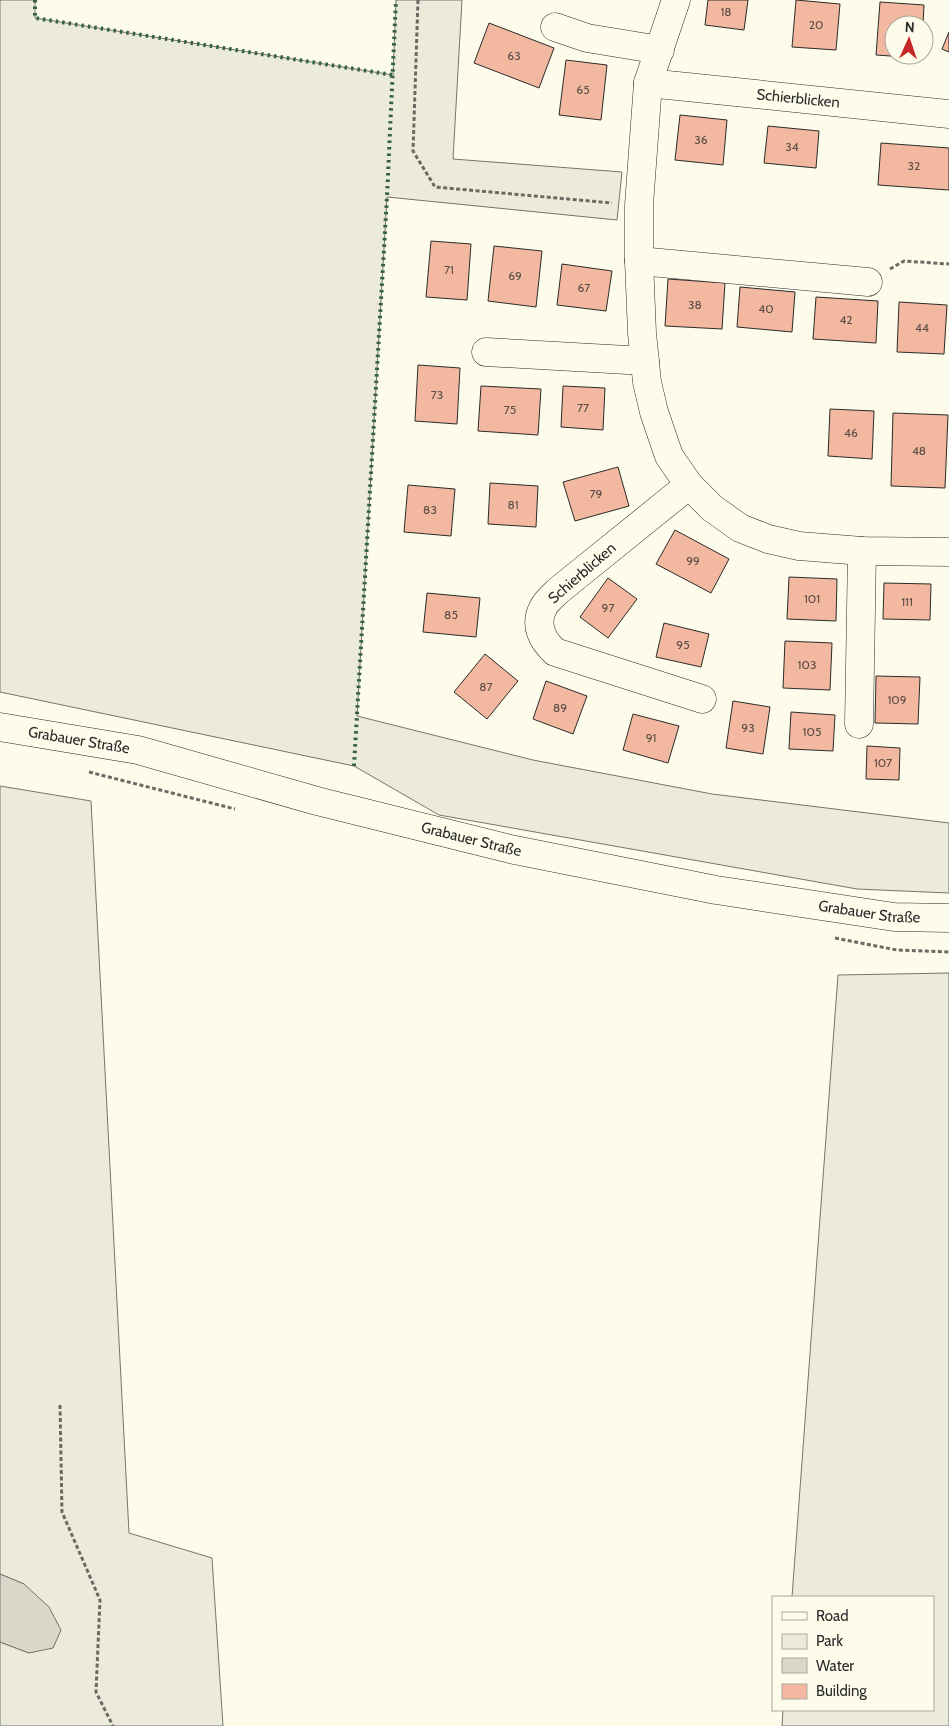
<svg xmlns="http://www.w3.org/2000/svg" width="949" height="1726" font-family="Cabin,sans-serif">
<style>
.green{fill:#ecebdb;stroke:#74746e}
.water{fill:#d8d7c9;stroke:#74746e}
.building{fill:#f2b8a0;stroke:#2b2b2b}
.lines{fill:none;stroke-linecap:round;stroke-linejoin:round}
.minor-casing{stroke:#2b2b2b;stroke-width:29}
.major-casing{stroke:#2b2b2b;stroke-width:29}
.path{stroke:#6a6964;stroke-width:3;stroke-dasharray:4 2.5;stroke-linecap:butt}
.minor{stroke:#fdfbea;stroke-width:28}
.major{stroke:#fdfbea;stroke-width:28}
.hedge{stroke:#34623c;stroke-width:4;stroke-dasharray:2.5 4;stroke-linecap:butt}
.labels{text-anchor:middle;stroke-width:4;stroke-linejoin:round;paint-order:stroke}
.number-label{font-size:12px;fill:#5d4e48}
.street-label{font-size:15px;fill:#2b2b2b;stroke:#fdfbea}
</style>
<rect width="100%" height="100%" fill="#fdfbea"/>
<path class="green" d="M0,0H35V18L393,75L396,0H462L453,159L622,172L617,220L387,197L357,716L533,760L712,794L949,823V893L857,889L439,815L354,766L0,692Z
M0,786L91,801L129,1533L212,1558L223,1726H0V1642L29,1653L24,1584L0,1574Z
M949,973V1726H782L783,1710H933V1597H792L838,975Z"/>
<path class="water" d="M0,1574L24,1584L49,1607L61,1630L53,1648L29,1653L0,1642Z"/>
<path class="building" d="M708,0H748L744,30L705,25Z
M796,0L840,4L836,50L792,47Z
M880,2L924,5L923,25H894V55H920V58L876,55Z
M489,23L554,48L539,88L474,63Z
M949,32V52L942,49Z
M566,60L607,65L601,120L559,115Z
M680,115L727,120L723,165L675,160Z
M768,126L819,131L816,168L764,163Z
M881,143L949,148V190L878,185Z
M431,241L471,244L467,300L426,297Z
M494,246L542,251L536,307L488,301Z
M562,264L612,271L606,311L557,305Z
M668,279L725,283L722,329L665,326Z
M740,287L795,292L792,332L737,327Z
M816,297L878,301L876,343L813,339Z
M899,302L947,305L944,354L897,352Z
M418,365L460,368L457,424L415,421Z
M481,386L541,389L538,435L478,431Z
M563,386L605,388L603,430L561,427Z
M830,409L874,411L872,459L828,456Z
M893,413L948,415L945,488L891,486Z
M618,467L629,506L575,521L563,482Z
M490,483L538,486L536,527L488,524Z
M408,485L455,489L451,536L404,532Z
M675,530L729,559L711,593L656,564Z
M789,577L837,579L836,621L787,619Z
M608,578L637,599L608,638L580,617Z
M884,583L931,584L930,620L883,619Z
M427,593L480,598L476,637L423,632Z
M664,623L709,634L701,667L656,657Z
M785,641L832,643L830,690L783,688Z
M485,654L518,681L487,719L454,692Z
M876,676L920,677L918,724L875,723Z
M546,681L587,696L573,734L533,719Z
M733,701L770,707L763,754L726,748Z
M791,712L835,715L833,751L789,749Z
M633,714L679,726L668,763L623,750Z
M867,746L900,748L899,780L866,779Z"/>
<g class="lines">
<g class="minor-casing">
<g id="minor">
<path d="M676,0L648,83L639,205V261L642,333L647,382L654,412L669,456L689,485L712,508L740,528L768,539L799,546L862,551L949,552"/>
<path d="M555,27L587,38L660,50"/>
<path id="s1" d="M648,83L949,114"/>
<path d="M639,261L868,282"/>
<path d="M486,352L645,361"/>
<path d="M689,485L559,590C554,595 546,601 543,608C534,625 542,640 555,652L702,699"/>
<path d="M859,724L862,551"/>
</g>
</g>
<g class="major-casing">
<g id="major">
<path id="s2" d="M0,727L138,750L317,801L510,849L716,890L894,917L949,918"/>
</g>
</g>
<path class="path" d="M418,0L413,151L435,187L612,203
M890,269L904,261L949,264
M89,772L235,809
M835,938L897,950L949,952
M60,1405L62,1512L100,1600L96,1692L113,1726"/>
<use href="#minor" class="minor"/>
<use href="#major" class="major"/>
<path class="hedge" d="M35,0V18L393,75
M354,766L387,197L396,0"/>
</g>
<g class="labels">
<g class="number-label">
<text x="726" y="16">18</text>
<text x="816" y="29">20</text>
<text x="514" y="60">63</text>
<text x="583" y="94">65</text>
<text x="701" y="144">36</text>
<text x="792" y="151">34</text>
<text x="914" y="170">32</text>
<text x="449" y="274">71</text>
<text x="515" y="280">69</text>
<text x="584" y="292">67</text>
<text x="695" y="309">38</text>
<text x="766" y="313">40</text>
<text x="846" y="324">42</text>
<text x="922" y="332">44</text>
<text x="437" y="399">73</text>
<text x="583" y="412">77</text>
<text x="510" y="414">75</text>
<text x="851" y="437">46</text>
<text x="919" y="455">48</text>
<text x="596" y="498">79</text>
<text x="513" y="509">81</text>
<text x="430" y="514">83</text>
<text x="693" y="565">99</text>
<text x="812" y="603">101</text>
<text x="907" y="606">111</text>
<text x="608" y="612">97</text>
<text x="451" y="619">85</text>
<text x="683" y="649">95</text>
<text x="807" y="669">103</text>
<text x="486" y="691">87</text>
<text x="897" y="704">109</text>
<text x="560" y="712">89</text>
<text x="748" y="732">93</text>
<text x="812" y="736">105</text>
<text x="651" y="742">91</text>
<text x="883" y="767">107</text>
</g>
<g class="street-label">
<text dy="5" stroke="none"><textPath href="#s1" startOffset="151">Schierblicken</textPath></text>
<text transform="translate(582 573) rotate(-41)" y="5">Schierblicken</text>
<text dy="5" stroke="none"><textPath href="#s2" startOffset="80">Grabauer Straße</textPath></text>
<text dy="5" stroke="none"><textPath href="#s2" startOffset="485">Grabauer Straße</textPath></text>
<text dy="5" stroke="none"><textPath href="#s2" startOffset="890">Grabauer Straße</textPath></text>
</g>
</g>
<rect x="772" y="1596" width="162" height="115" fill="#fdfbea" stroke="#a9a89e"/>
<rect x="782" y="1612" width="25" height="8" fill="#fdfbea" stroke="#a9a89e"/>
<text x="816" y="1621" font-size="15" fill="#2b2b2b">Road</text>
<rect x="782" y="1634" width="25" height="15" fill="#ecebdb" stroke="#a9a89e"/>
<text x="816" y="1646" font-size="15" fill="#2b2b2b">Park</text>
<rect x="782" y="1658" width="25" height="15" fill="#d8d7c9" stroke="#a9a89e"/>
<text x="816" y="1671" font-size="15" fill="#2b2b2b">Water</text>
<rect x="782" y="1684" width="25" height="15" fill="#f2b8a0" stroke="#a9a89e"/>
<text x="816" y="1696" font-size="15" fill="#2b2b2b">Building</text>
<g transform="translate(909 40) rotate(3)"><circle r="24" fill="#fdfbea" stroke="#a9a89e"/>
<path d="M0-4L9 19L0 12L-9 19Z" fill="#c62828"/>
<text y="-8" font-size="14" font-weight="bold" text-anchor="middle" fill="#2b2b2b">N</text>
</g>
</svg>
